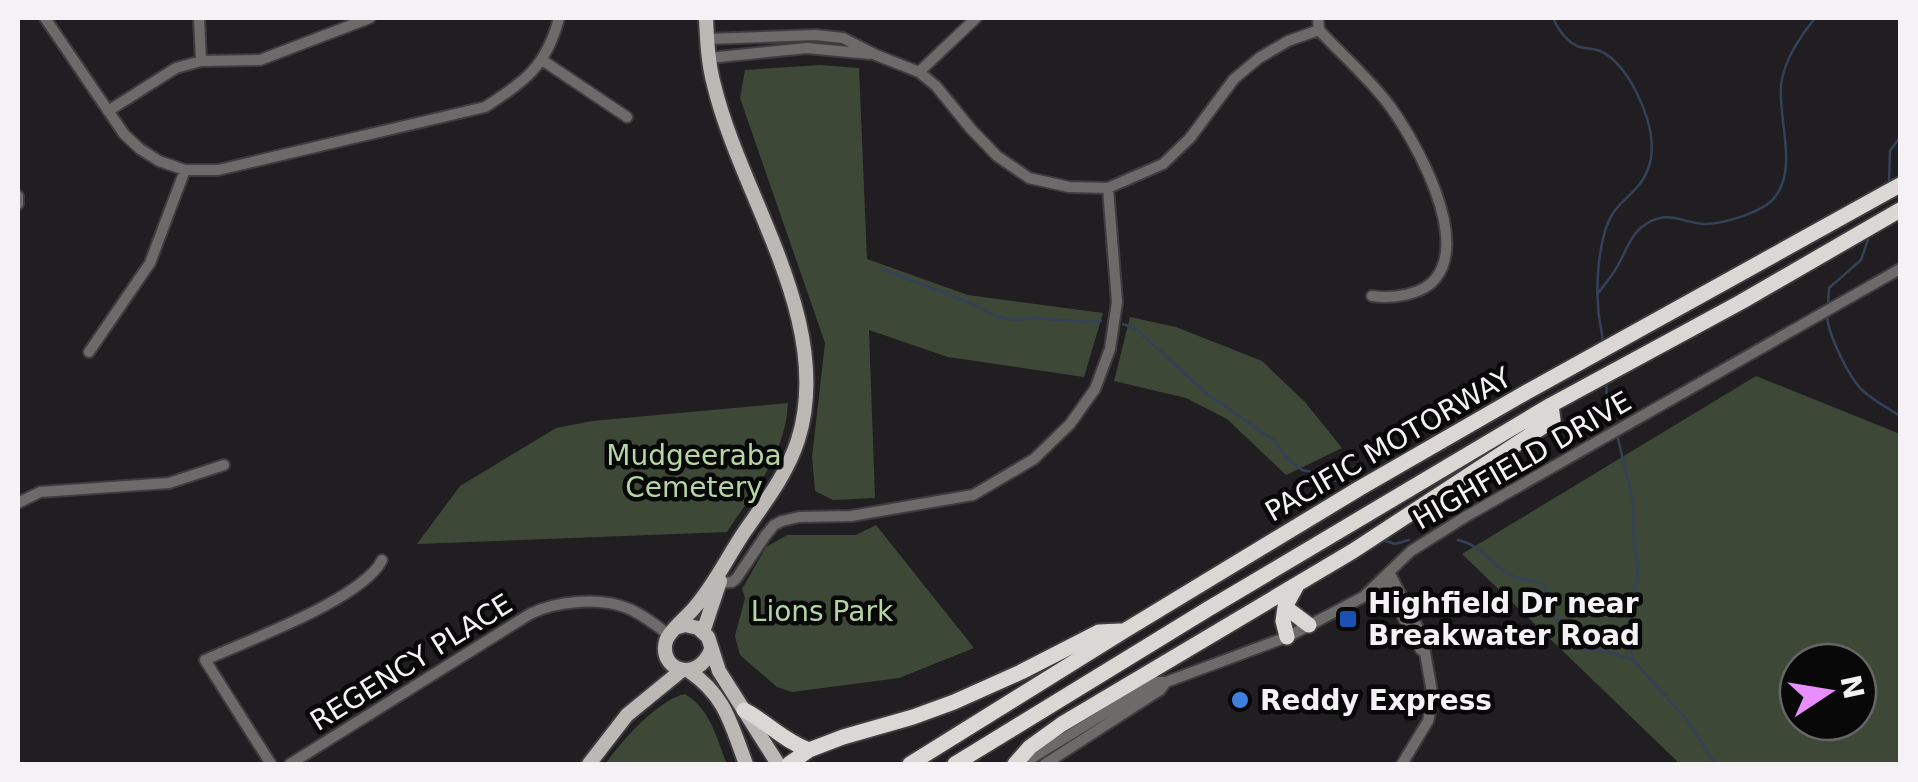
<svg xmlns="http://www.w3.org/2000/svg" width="1918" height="782" font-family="'DejaVu Sans',sans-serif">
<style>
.green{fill:#3d4837;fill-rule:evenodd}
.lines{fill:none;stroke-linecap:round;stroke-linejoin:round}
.stream{stroke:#344158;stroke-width:2.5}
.minor-casing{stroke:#3e3c3e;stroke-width:14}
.major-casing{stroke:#3e3c3e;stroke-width:18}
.highway-casing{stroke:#3e3c3e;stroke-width:19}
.minor{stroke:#6c6b69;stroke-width:10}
.major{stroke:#bbb8b6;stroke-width:14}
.highway{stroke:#dbd7d4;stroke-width:15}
.transit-dot{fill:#1a4fb4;stroke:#090809;stroke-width:4}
.shop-dot{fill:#3f7fe0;stroke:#090809;stroke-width:4}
.labels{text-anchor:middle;stroke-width:9;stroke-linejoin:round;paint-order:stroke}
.street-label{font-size:28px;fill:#f4f2f4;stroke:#090809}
.park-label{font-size:28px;fill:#b6d5a4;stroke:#090809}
.poi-label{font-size:28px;font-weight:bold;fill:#f4f2f4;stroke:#090809;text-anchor:start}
</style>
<rect width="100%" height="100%" fill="#201e20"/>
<path class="green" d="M820,65L859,68L867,259L968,295L1103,313L1084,377L948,357L869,330L875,498L833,500L815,491L812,457L825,343L740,98L745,70Z
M1130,317L1176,327L1262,361L1305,402L1342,448L1286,475L1227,419L1186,398L1114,381Z
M1756,376L1900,434V764H1680L1462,554ZM1858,662V722H1798V662Z
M788,403C785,456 755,489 727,532L417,544L460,486L556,428L592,421Z
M876,525L974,648L899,678L792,692L777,687L740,655L735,636L745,598L742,589L766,547L787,535H856Z
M685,694C711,710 716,737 727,764H605C621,742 657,700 685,694Z"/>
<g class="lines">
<path class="stream" d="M1553,18C1558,29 1565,40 1577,46C1584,49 1593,48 1600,51C1614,57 1625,72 1632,84C1649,115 1663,155 1639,185C1626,201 1613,206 1606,228C1599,250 1596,281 1598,304C1598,317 1602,330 1603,343
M1889,184L1890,151L1900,137
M882,269L973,304L998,317L1016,320L1033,318L1087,322L1101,321
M1599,292C1605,284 1612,276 1617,267C1626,252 1630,234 1646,224C1669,209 1685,224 1705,224C1723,224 1764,212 1775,197C1798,168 1778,119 1781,85C1784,60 1800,37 1815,18
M1828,304L1829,288L1861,260L1870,234
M1827,317C1829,336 1848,375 1861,389C1872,400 1888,408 1900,416
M1123,324L1136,329L1207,394L1274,440L1287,458L1302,470L1324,475L1338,482
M1606,380L1607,398L1615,426
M1617,434L1633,502V530L1638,572L1627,637L1633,660L1687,720L1715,764
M1458,540C1482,546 1487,559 1506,573C1518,581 1532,578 1544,585L1557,622L1585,650H1604L1632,660
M1386,541L1395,544L1409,540"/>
<g class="minor-casing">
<path id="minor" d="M45,18L124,134L140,149L159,161L185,170H218L485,107C525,82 547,65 559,18
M199,18L201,61
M1318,18L1319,30C1343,56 1372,81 1392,109C1418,146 1468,237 1436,278C1423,295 1393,299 1372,296
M707,39L815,35L843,38L876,55L919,72L936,86L971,129L997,156L1029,178L1069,187L1108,188L1163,164L1190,138L1234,79L1259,58L1288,41L1319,30
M709,58L807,48L870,54
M542,60L627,117
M919,72L976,18
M108,111L176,68L201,61L260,60L370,18
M18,196V204
M89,352L150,263L185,170
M18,503L40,492L169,483L224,465
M1389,572L1422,636L1432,692V704L1428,721L1402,764
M1382,579L1421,650
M719,583L732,582L736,579L765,536L774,525L782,521L799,517L851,516L973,495L1034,459L1070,424L1095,389L1110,349L1117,302L1108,188
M1432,704L1478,702
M271,764L205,660C246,641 363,599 382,560
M290,764L530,614C556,601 599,597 627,608C642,614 656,625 669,635
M1022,764L1156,682H1166L1287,637L1363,597L1411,551L1465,517L1900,269
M1045,764L1160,690L1166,682"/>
</g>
<g class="major-casing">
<path id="major" d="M706,18C707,40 708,63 714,85C741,197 835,322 798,440C787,474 765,502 745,531C728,556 715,584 695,607C688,616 669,631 666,641C658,670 697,684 711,650
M678,627L685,625L698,628L708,637L719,671L778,764
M703,632L720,581
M689,671C726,696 731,725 746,764
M589,764L627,715L682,670"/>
</g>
<g class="highway-casing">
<path id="highway" d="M1296,587L1285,607L1309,625
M1285,607L1283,621L1287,637
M744,710C767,722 784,741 809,750
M789,764L809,750L843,737L913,717L954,702L1021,672L1099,632L1120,631
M910,764L1124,631L1360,488L1525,393L1900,185
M955,764L1208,609L1551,405L1741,302L1900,210
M1015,764L1030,747L1062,724L1353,551L1553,420L1551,405"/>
</g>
<use href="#minor" class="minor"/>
<use href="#major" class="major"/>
<use href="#highway" class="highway"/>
</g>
<rect class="transit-dot" x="1338" y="609" width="20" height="20" rx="5"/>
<circle class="shop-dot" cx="1240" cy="700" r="10"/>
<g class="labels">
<g class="street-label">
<text transform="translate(1388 444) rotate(-30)" y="10">PACIFIC MOTORWAY</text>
<text transform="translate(1522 460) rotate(-30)" y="10">HIGHFIELD DRIVE</text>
<text transform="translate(411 662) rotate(-32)" y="10">REGENCY PLACE</text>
</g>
<g class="park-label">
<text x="694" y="465">Mudgeeraba<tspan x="694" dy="32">Cemetery</tspan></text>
<text x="822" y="621">Lions Park</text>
</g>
<g class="poi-label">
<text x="1368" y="613">Highfield Dr near<tspan x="1368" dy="32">Breakwater Road</tspan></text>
<text x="1260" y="710">Reddy Express</text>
</g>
</g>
<rect width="1918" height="782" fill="none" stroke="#f4f2f4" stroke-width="40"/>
<g transform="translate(1828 692) rotate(78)"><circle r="48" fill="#090809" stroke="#676667" stroke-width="2.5"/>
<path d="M0-8L18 38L0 25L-18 38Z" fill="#e88eff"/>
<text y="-15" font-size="28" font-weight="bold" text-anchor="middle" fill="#f4f2f4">N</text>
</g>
</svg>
